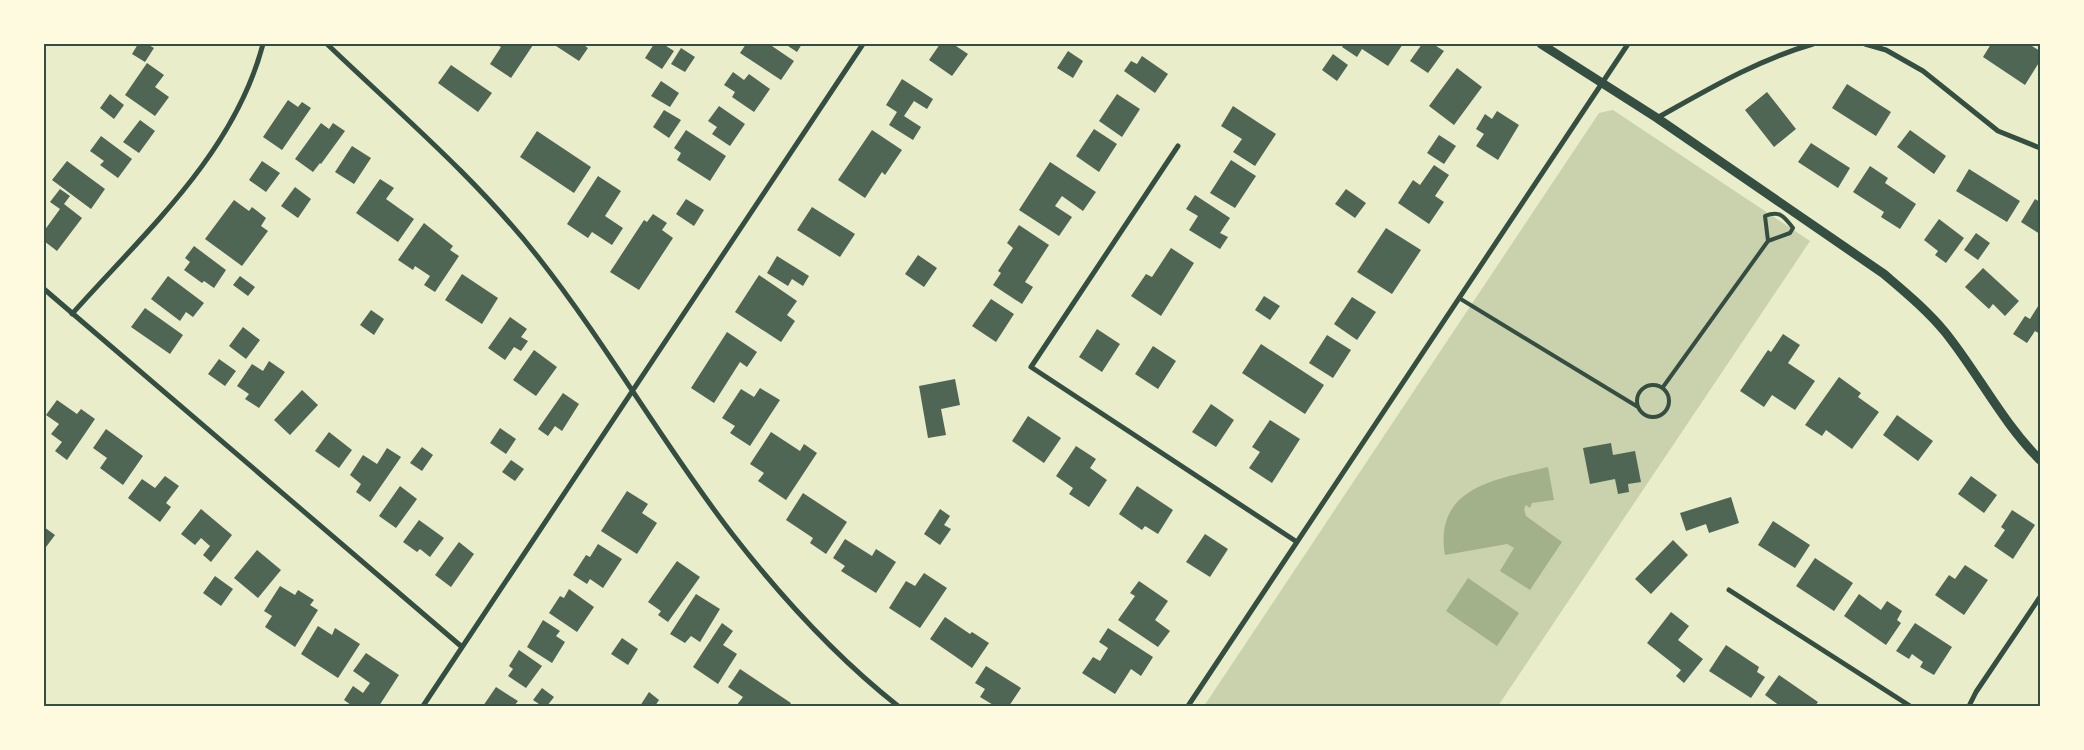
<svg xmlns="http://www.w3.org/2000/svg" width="2084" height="750" font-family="'Open Sans',sans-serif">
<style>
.green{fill:#cad2ad}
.water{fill:#a3b18a}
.building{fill:#4f6655}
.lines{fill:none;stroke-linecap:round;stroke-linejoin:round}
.service{stroke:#344e41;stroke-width:4}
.minor{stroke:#344e41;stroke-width:5}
.tertiary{stroke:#344e41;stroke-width:9}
.neatline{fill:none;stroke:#344e41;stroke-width:2}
</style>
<rect width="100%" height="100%" fill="#e9edc9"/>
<path class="green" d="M1613,110L1810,241L1498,706H1204L1599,113Z"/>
<path class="water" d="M1548,467L1554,500L1532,503L1530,508L1526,505L1524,509L1526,516L1562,542L1530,590L1500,571L1514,548L1507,544L1445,555C1433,486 1499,479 1548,467Z
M1468,578L1519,613L1497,646L1446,611Z"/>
<path class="building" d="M138,44H147L154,48L145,62L132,54Z
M495,44L533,45L511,78L490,64L501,47Z
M553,44H582L588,48L579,61Z
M654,44H663L674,51L662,69L645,58Z
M746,44H769L794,61L781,80L740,53Z
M785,44H802L797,52Z
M940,44H953L968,54L952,76L929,60Z
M1344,44H1403L1388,66L1362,49L1357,57L1342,47Z
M1422,44H1433L1444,51L1428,73L1410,61Z
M1991,44H2029L2040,51V61L2025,85L1983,57Z
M681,48L695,57L685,72L671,64Z
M1068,51L1083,61L1073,78L1057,68Z
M1333,54L1348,65L1337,81L1322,70Z
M1142,56L1168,74L1155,93L1124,71L1131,61L1137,64Z
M147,63L164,75L155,87L169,97L155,116L125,95Z
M451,65L492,93L478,112L438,83Z
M1457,68L1482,87L1454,125L1429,106Z
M733,72L744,80L749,74L770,89L754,112L732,97L735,92L724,85Z
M902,79L933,99L927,109L914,101L904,116L921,127L913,140L889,125L897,112L886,105Z
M661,81L679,93L670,107L651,96Z
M1847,84L1891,112L1876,136L1832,108Z
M1767,92L1796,129L1774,147L1745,110Z
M110,94L124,105L114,119L100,108Z
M1117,94L1140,109L1122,137L1099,121Z
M288,100L298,107L302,102L311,108L282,150L263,137Z
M719,106L745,124L730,146L712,134L717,127L708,121Z
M1233,106L1276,134L1255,166L1233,152L1242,139L1221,126Z
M664,110L681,120L669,138L653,127Z
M1497,111L1519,125L1498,160L1476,146L1484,134L1476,129L1485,114L1492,119Z
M140,120L155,131L139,153L123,142Z
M321,123L329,129L333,123L345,131L321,164L320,163L313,172L295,159Z
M1094,129L1117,144L1099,172L1076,156Z
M686,130L726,156L710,181L677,160L681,153L674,148Z
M872,130L902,150L885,175L882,172L865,198L838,180Z
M1910,130L1946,156L1934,174L1897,147Z
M537,131L591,167L574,193L520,157Z
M1439,135L1456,146L1444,164L1427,153Z
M101,136L132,159L118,178L100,165L104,161L90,151Z
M1811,143L1850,168L1838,188L1798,162Z
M352,146L371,158L354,184L335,172Z
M1231,160L1256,176L1235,208L1210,193Z
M67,161L105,189L91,209L52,180Z
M262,161L280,173L266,192L249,180Z
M1050,162L1096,192L1083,211L1062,196L1055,206L1072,217L1059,236L1019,210Z
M1434,165L1449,175L1435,196L1444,202L1429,224L1398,203L1413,180L1420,185Z
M1870,166L1888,178L1885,183L1916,204L1900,229L1881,217L1884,212L1853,192Z
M1969,169L2020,201L2007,222L1956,191Z
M598,176L621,191L605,216L623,228L612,245L592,232L588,238L567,224Z
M380,179L394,188L386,199L414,219L398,242L356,213Z
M295,187L311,199L298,218L281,206Z
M60,189L70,196L64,204L82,218L57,251L44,241V231L60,209L50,202Z
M1346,189L1366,203L1355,218L1335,204Z
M1195,195L1230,218L1220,233L1228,237L1220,249L1189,230L1198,216L1186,209Z
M686,199L704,210L694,226L676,214Z
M2035,199L2040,202V234L2021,222Z
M234,200L249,211L252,207L266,218L261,226L268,231L242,266L205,239Z
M812,207L855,234L840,257L797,230Z
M653,214L667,223L662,230L673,238L639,290L610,272L644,220L647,222Z
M1939,219L1964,238L1946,263L1935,255L1938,251L1924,240Z
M424,223L453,246L450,250L459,256L435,292L424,285L430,276L415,266L413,270L398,260Z
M1019,225L1049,245L1025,282L1033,287L1022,304L993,285L1001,273L998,271L1013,248L1007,243Z
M1386,228L1421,250L1392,294L1357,272Z
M1976,233L1990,243L1978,260L1964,250Z
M194,246L226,270L214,288L204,281L202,283L184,270L190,262L185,258Z
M1171,248L1194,263L1161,316L1131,296L1146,274L1152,277Z
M918,255L937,268L924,287L905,274Z
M777,256L809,276L803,286L792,279L788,286L767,273Z
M1983,268L2019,301L2005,316L1993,304L1989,309L1965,287Z
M462,274L498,298L482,324L445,300Z
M759,275L797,301L787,315L795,321L781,342L735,312Z
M168,276L204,303L193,317L186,312L180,321L151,299Z
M240,276L255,287L248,296L233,285Z
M1264,296L1280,306L1270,320L1255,310Z
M1352,297L1376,312L1357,340L1334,324Z
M991,299L1014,314L996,342L972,326Z
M2040,303V334L2035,331L2027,343L2013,334L2025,316L2030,319Z
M145,308L183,335L170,354L131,327Z
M371,310L384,319L374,335L360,325Z
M510,317L527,329L521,337L528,341L521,351L514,347L505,360L488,348Z
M243,327L260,340L246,359L229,346Z
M1097,329L1120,344L1102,372L1079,357Z
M727,332L757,352L747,367L740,362L714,403L691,388Z
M1783,334L1800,345L1788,363L1815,381L1795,410L1772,395L1764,407L1740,391L1768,350L1771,352Z
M1327,335L1351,350L1333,378L1309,363Z
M1261,344L1324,385L1305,414L1242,373Z
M1153,346L1176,361L1158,389L1135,374Z
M534,350L557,367L536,396L513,380Z
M219,359L236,371L225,386L208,374Z
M269,361L285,372L259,408L245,399L249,394L237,386L252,364L263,371Z
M1839,377L1861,393L1858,397L1879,412L1852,449L1826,430L1822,436L1805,425Z
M955,379L960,405L941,409L946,435L928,438L919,386Z
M760,388L780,400L750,446L730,433L735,426L722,418L741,389L754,397Z
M302,390L318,405L290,435L274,420Z
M563,393L579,404L562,431L555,426L548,436L538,429Z
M57,400L77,414L81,409L95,419L67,460L55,451L62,442L51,434L59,424L46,415Z
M1211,404L1234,420L1216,447L1192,432Z
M1897,415L1933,441L1918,461L1883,435Z
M1028,416L1061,438L1044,463L1012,441Z
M1270,420L1300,439L1272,483L1249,468L1260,452L1252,447Z
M500,428L516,439L506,454L490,443Z
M106,429L143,456L123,485L100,468L107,458L93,448Z
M329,432L352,450L339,468L315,451Z
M771,432L800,451L804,444L817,453L786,500L758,481L764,473L750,464Z
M1611,443L1613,455L1635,451L1641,482L1628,484L1629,492L1618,494L1615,479L1590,484L1583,448Z
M1076,446L1096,459L1090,468L1107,480L1089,507L1069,494L1073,488L1056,476Z
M422,447L433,455L422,471L410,463Z
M387,448L401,457L370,502L356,492L361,484L350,475L363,455L377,464Z
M511,460L524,469L515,481L502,472Z
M165,476L179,486L166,503L171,507L160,522L128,498L142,479L155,488Z
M1971,476L1997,495L1984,513L1958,494Z
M400,486L417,499L396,528L379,516Z
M1137,486L1173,510L1158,534L1145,526L1142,530L1119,514Z
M627,491L648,504L642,513L657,523L637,554L601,531Z
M803,493L847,522L826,554L810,543L813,538L786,520Z
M1731,497L1739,523L1709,533L1706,524L1686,531L1680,513Z
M201,509L232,535L211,562L203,555L210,546L201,538L195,545L181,534Z
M940,509L950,516L944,525L951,529L940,545L924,534Z
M2012,510L2035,525L2013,559L1994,546L2005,530L2001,527Z
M419,520L444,538L430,557L420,549L417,552L403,542Z
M1773,521L1810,545L1795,568L1758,545Z
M44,527L55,535L46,547L44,545Z
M1205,534L1228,549L1210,577L1186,562Z
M845,539L872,556L876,549L896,562L876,593L841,571L845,566L833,558Z
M1673,540L1688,555L1651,594L1635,579Z
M459,542L474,554L451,587L435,575Z
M598,544L622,559L603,588L590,579L587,584L573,575L586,555L590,557Z
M257,550L281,570L258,598L234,578Z
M1815,558L1853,583L1834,611L1796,586Z
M677,561L700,577L668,622L658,615L661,611L648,602Z
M1965,565L1988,580L1964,615L1935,595L1949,575L1955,579Z
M924,573L947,588L920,628L889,608L906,581L915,586Z
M215,576L233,589L221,606L203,593Z
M1139,581L1168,601L1155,620L1170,631L1158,647L1118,620L1135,596L1130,593Z
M280,586L295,595L298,590L314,600L310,605L318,610L295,647L265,627L272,616L264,611Z
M569,589L594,607L577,632L549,613L560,596L564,598Z
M696,594L720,609L700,642L691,636L685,643L670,634Z
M1859,594L1881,610L1887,601L1902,611L1897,620L1901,623L1886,645L1844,616Z
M1671,612L1689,626L1678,640L1703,659L1684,683L1676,676L1681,670L1647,643Z
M945,617L970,634L972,632L989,643L972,668L930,639Z
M543,620L560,631L556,636L565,642L552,663L527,647Z
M722,623L733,631L723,645L737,654L718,684L693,667Z
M1915,623L1952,647L1934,675L1920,667L1923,662L1912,654L1909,659L1896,651Z
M318,626L332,635L335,628L360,644L338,678L301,654Z
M1108,628L1153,657L1141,676L1131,669L1115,694L1082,673L1093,657L1100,661L1108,648L1099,642Z
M622,638L638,649L628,665L611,654Z
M1726,645L1759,667L1757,672L1765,677L1751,698L1709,671Z
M519,650L542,666L526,688L508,676L513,669L509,666Z
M366,653L399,675L379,706H350L351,705L344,700L353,686L363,693L370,683L353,671Z
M986,666L1021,688L1009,706H995L980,697L985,689L975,683Z
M740,669L791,703L789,706H736L743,697L728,687Z
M1779,675L1818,702L1815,706H1780L1765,695Z
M496,687L518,701L514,706H483Z
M542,688L554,697L547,706H542L533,700Z
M649,692L659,700L655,706H640Z"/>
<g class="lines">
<path class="service" d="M1459,298L1638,407
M1637 401a16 16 0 1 1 32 0a16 16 0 1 1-32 0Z
M1663,387L1768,241L1765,216C1779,210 1784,216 1793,228L1790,233L1768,241"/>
<path class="minor" d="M327,44C399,113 476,178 538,257C608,346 664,446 733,535C782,598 836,657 898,706
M1865,44L1886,50L1923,71L1998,131L2040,148
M1657,118C1707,90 1757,60 1813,44
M1178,146L1031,367L1297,542
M44,289L462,647
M72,314C145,232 234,154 263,44
M1729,590L1910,706
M423,706L863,44
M1188,706L1628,44
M1969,706L1976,692L2040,597"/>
<path class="tertiary" d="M1541,44L1657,118L1884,274C1905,292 1927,310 1945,332C1978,373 2002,422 2040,460"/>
</g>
<rect width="2084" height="750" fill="none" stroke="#fefae0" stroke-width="90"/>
<rect x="45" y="45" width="1994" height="660" class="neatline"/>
</svg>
